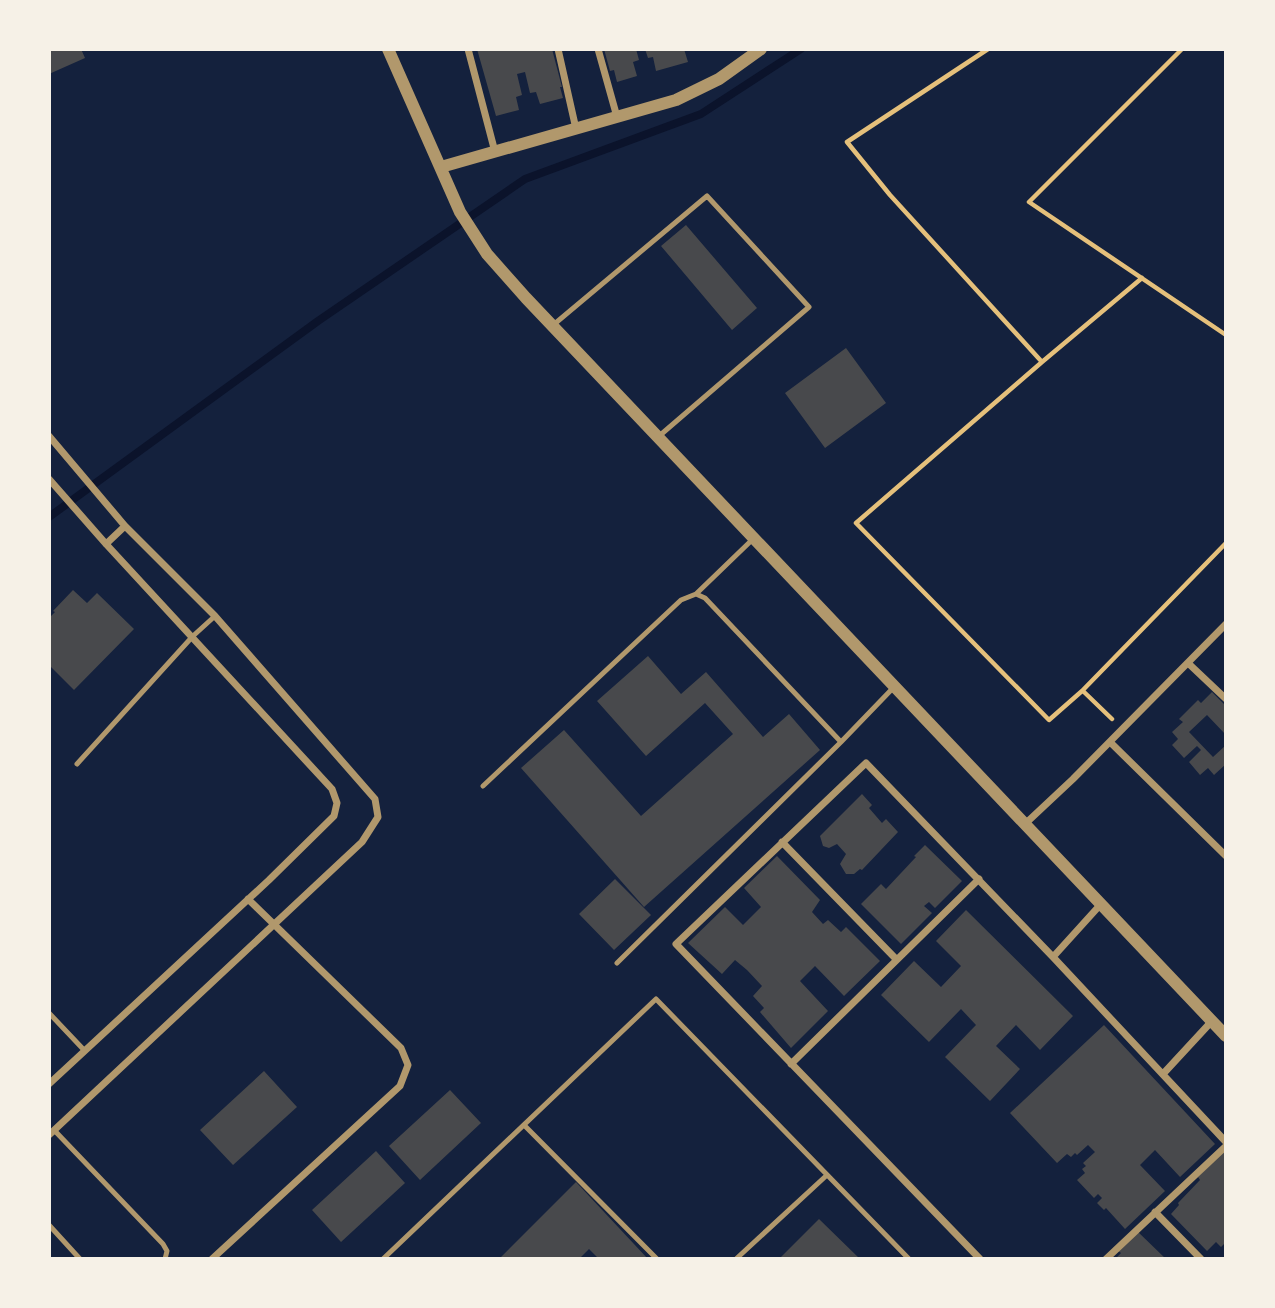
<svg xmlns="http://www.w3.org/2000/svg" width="1275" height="1308" font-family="'Noto Sans',sans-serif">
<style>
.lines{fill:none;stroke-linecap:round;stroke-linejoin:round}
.stream{stroke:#0b132b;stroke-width:8}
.building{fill:#48494c}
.path{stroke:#e5c07b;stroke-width:4.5}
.service{stroke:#b1986c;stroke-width:5}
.minor{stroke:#b1986c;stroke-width:7}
.tertiary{stroke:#b1986c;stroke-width:12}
</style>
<rect width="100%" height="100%" fill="#14213d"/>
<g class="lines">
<path class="stream" d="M49,517L318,321L525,179L701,114L801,49"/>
</g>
<path class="building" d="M49,49H81L85,58L49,74Z
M477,49H552L562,87H560L563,98L540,104L536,92L530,93L525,72L517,74L522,95L516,97L519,110L496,116Z
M604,49H636L639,60L633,62L637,76L617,82L614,70L610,71Z
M645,49H684L688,62L656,71L653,57L648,58Z
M686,225L757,308L732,330L661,246Z
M846,348L886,403L825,448L785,393Z
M73,590L87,603L97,593L134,629L74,690L49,665V618L55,612L53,611Z
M648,656L681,694L706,672L763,737L789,714L820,750L644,907L521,768L564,730L641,816L733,734L705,703L646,756L597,701Z
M1212,692L1226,706V735L1207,715L1189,732L1213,757L1226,745V764L1214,775L1208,768L1200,775L1189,762L1201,750L1197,746L1184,758L1172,745L1178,739L1172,732L1183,722L1179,719L1198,700L1201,703Z
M862,794L872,805L869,808L882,823L886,819L898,832L862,870L860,869L854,874H846L840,864L846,854L837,844L829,848L823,846L820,836Z
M925,845L962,881L935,908L929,902L924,906L932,913L901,944L861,904L881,884L886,889L916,857L914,856Z
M777,856L820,900L812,912L823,924L828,920L841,932L846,927L880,961L844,996L815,966L800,981L828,1011L791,1048L760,1012L764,1008L753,996L762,986L747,970L735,960L722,974L688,943L725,907L743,925L761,907L744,888Z
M615,879L651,915L614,950L579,914Z
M966,910L1073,1016L1040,1050L1016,1025L996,1046L1020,1069L990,1101L945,1057L976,1025L961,1009L929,1042L881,995L914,961L941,987L961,966L936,941Z
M1104,1025L1215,1144L1180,1177L1155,1150L1140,1165L1165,1191L1125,1229L1106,1208L1104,1210L1097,1203L1102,1198L1098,1194L1094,1198L1077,1180L1085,1173L1082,1169L1086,1166L1083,1163L1095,1152L1088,1145L1077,1155L1075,1153L1071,1157L1067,1154L1057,1163L1010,1113Z
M264,1071L297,1107L233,1165L200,1130Z
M450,1090L481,1123L420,1180L389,1146Z
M376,1151L405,1183L341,1242L312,1210Z
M1224,1151L1226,1153V1242L1221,1247L1216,1242L1207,1251L1171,1214L1179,1205L1178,1203L1200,1180L1198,1177Z
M576,1182L648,1259H599L589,1249L579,1259H499Z
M819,1219L860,1259H779Z
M1136,1230L1166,1259H1115L1121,1253L1117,1250Z"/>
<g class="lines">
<path class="path" d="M988,49L847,142L890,195L1042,362L856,523L1049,720L1082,691L1226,543
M1182,49L1029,202L1226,335
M1042,362L1142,278
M1083,691L1112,719"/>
<path class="service" d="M552,326L707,196L809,307L658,437
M696,594L754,538
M77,764L193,636L215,616
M483,786L681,600L696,594L705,598L841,742L894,687
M617,963L841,742
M49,1013L84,1050
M524,1125L657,1259
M54,1130L163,1244L167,1251L165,1259
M49,1225L80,1259
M383,1259L656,999L909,1259
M736,1259L827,1175"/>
<path class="minor" d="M468,49L495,152
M558,49L576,129
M598,49L617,117
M49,436L125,526L215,616L375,799L378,817L362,842L49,1135
M49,479L106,544L332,789L337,803L334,816L269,880L49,1084
M106,544L125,526
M1188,663L1226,699
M1110,742L1226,856
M1025,824L1073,779L1226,624
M782,842L896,959
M1053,957L1101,904
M791,1064L979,879
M1163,1074L1212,1021
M1155,1212L1201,1259
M212,1259L400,1086L408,1065L401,1048L248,899
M980,1259L676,944L866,763L1053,957L1226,1142
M1106,1259L1226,1146"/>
<path class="tertiary" d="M388,49L460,212L487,254L526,298L1226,1036
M441,167L676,100L719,79L761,49"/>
</g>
<rect width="1275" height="1308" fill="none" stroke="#f6f1e7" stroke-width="102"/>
</svg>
